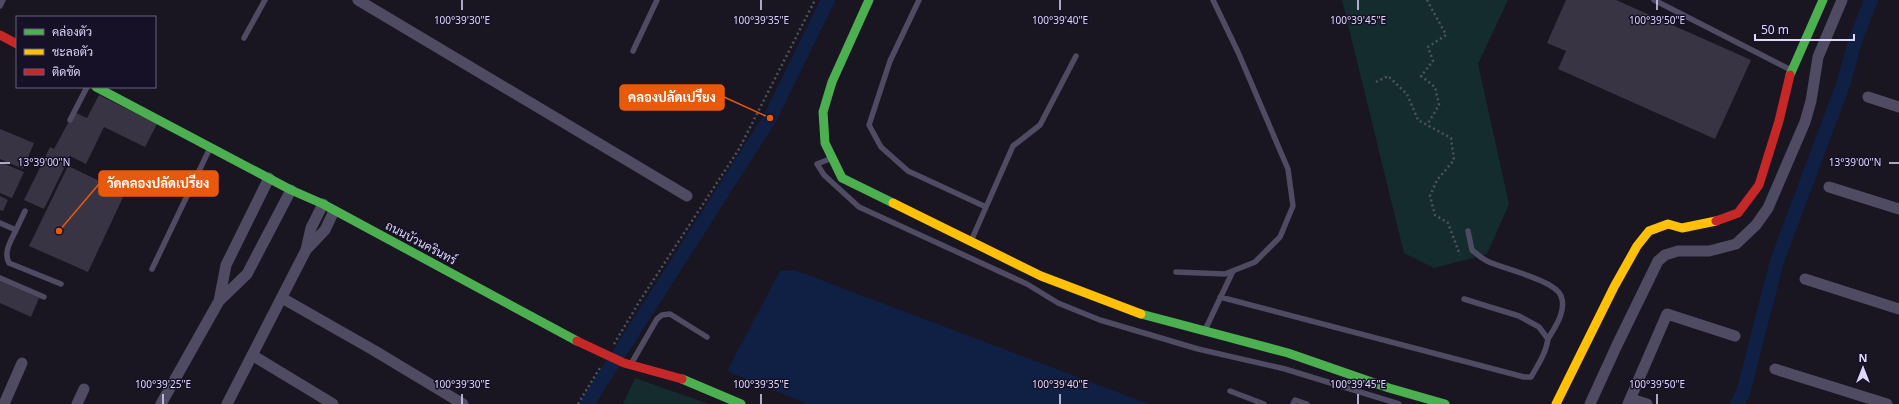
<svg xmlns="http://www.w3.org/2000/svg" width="1899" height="404" font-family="'Noto Sans',Sarabun,sans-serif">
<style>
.green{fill:#152c2e}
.water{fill:#101f44}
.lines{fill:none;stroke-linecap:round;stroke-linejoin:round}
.canal{stroke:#101f44;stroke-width:14}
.building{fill:#383444}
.path{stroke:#495362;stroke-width:2.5;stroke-dasharray:2 3;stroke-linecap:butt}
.lane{stroke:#4e4b62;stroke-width:5.5}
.street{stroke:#4e4b62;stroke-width:11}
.fast{stroke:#4caf50;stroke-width:9}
.slow{stroke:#ffc107;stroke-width:9}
.jam{stroke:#c62828;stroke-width:9}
.ticks{fill:none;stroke:#dfd8fd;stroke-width:1.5}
.labels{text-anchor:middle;stroke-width:3;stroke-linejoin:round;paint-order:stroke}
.street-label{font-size:12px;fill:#dfd8fd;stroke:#161126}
.ticks-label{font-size:10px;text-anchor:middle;fill:#dfd8fd;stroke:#161126;stroke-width:3;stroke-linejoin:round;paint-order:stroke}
.leader{fill:none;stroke:#e8590c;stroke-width:1.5}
.callout-dot{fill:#e8590c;stroke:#161126;stroke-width:1.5}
.callout{fill:#e8590c;stroke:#e8590c;stroke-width:1.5}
.callout-label{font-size:13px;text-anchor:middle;font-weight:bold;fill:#fff}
</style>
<rect width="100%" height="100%" fill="#191621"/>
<path class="green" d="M1342,0H1508L1478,64L1509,204L1487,254L1434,268L1404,253Z
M635,378L703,402L709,404H623Z"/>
<path class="water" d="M795,270L1149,404H808L727,371L780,271Z"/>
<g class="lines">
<path class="canal" d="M587,404L770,118L828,0
M1737,404L1743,393L1777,261L1844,82L1855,41L1871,0"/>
</g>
<path class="building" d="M1566,0H1616L1751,60L1715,139L1558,69L1566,51L1547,43Z
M99,95L157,124L145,147L104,127L86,164L70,156L44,209L24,200L50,147L54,149L74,112L87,118Z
M0,129L34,143L23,169L0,159Z
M0,162L24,172L12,198L0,193Z
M68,166L125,193L88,272L29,246Z
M0,196L8,200L3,211L0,210Z
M0,281L39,298L31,317L0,303Z"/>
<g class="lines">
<path class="path" d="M1427,0L1446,35L1428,47L1433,61L1421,76L1435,87L1439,105L1427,125
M1376,82L1388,76L1407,94L1418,120L1451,138L1454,160L1437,180L1430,196L1435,215L1448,223L1460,255
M614,344L641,299L739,149L815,0
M578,404L601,366"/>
<path class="lane" d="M919,0L890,61L869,125L881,147L908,171L986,207
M1654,0L1791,70
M0,6L3,0
M244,38L265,0
M633,51L657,0
M70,120L87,87
M832,158L817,164L824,175L859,207L1027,284L1058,303L1100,320L1198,349L1285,369L1399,404
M0,223L16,230L25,211
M16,230C11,241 3,252 9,263L61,284
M1468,231L1472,250C1477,254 1481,258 1487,261C1503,269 1555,280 1561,296C1567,311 1555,327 1548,339
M971,241L1013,146L1040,125L1076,56
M152,269L210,148
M1176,272L1225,274L1255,262L1280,237L1293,206L1288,169L1238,52L1213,0
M0,278L44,297
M1220,297L1524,377H1531C1538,365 1546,353 1548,339L1539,327L1519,316L1464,299
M1205,330L1233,271
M631,364L657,319L662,315L670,314L707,337
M1230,391L1264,404
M1293,404L1295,400L1307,404"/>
<path class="street" d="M358,0L687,196
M1868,97L1899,107
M1829,187L1899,209
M306,250L311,228L323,204
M1805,279L1899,309
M282,298L375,351L463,404
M219,301L226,265L269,178
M252,355L333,404
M1775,369L1887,404
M1631,399L1647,404
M4,404L22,363
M77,404L84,389
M161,404L219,301L247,274L291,190
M227,404L306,250L325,230L334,211
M1590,404L1617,345L1658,261L1665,255L1678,251H1709L1736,244L1756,225L1768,208L1805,122L1811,101L1818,57L1842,0
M1628,404L1667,314L1735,336"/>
<path class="fast" d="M869,0L832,82L823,112L825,143L842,178L893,203
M1790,75L1823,0
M96,87L291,190L323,204L577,341
M1141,314L1288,353L1389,388L1445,404
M682,379L741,404"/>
<path class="slow" d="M893,203L1041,276L1141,314
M1556,404L1614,287L1637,246L1649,231L1668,224L1682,228L1716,221"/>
<path class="jam" d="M0,35L17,44
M1716,221L1738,213L1759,185L1779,121L1790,75
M577,341L624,363L682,379"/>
</g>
<path class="ticks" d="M462,0V10M761,0V10M1060,0V10M1358,0V10M1657,0V10M0,163H10M1889,163H1899M163,394V404M462,394V404M761,394V404M1060,394V404M1358,394V404M1657,394V404"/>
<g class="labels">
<g class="street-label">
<text transform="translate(421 243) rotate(28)" y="4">ถนนบัวนครินทร์</text>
</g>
</g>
<g class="ticks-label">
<text x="462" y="24">100°39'30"E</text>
<text x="761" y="24">100°39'35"E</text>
<text x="1060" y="24">100°39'40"E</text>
<text x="1358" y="24">100°39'45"E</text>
<text x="1657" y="24">100°39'50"E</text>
<text x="44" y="166">13°39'00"N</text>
<text x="1855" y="166">13°39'00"N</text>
<text x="163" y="388">100°39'25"E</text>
<text x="462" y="388">100°39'30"E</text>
<text x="761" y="388">100°39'35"E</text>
<text x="1060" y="388">100°39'40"E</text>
<text x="1358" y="388">100°39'45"E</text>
<text x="1657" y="388">100°39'50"E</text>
</g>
<path class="leader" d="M770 118L724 97M59 231L99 184"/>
<g class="callout-dot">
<circle cx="770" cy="118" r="4"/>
<circle cx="59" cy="231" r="4"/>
</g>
<g class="callout">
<rect x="620" y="85" width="104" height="25" rx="4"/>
<rect x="99" y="171" width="119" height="25" rx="4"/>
</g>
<g class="callout-label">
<text x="672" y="102">คลองปลัดเปรียง</text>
<text x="158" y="188">วัดคลองปลัดเปรียง</text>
</g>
<rect x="16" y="16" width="140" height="72" fill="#161126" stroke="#66617c"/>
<rect x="24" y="29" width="20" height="6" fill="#4caf50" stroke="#66617c"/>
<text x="52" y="36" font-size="12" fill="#dfd8fd">คล่องตัว</text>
<rect x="24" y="49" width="20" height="6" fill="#ffc107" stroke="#66617c"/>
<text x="52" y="56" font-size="12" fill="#dfd8fd">ชะลอตัว</text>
<rect x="24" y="69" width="20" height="6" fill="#c62828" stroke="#66617c"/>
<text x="52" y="76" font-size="12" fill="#dfd8fd">ติดขัด</text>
<g transform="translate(1863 368)" stroke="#161126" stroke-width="3" paint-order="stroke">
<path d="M0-3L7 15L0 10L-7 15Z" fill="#dfd8fd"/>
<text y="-6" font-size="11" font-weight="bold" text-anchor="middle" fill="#dfd8fd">N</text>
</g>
<path d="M1755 34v6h99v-6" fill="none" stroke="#dfd8fd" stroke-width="2"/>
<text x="1761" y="34" font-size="12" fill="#dfd8fd" stroke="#161126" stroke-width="3" paint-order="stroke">50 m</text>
</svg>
